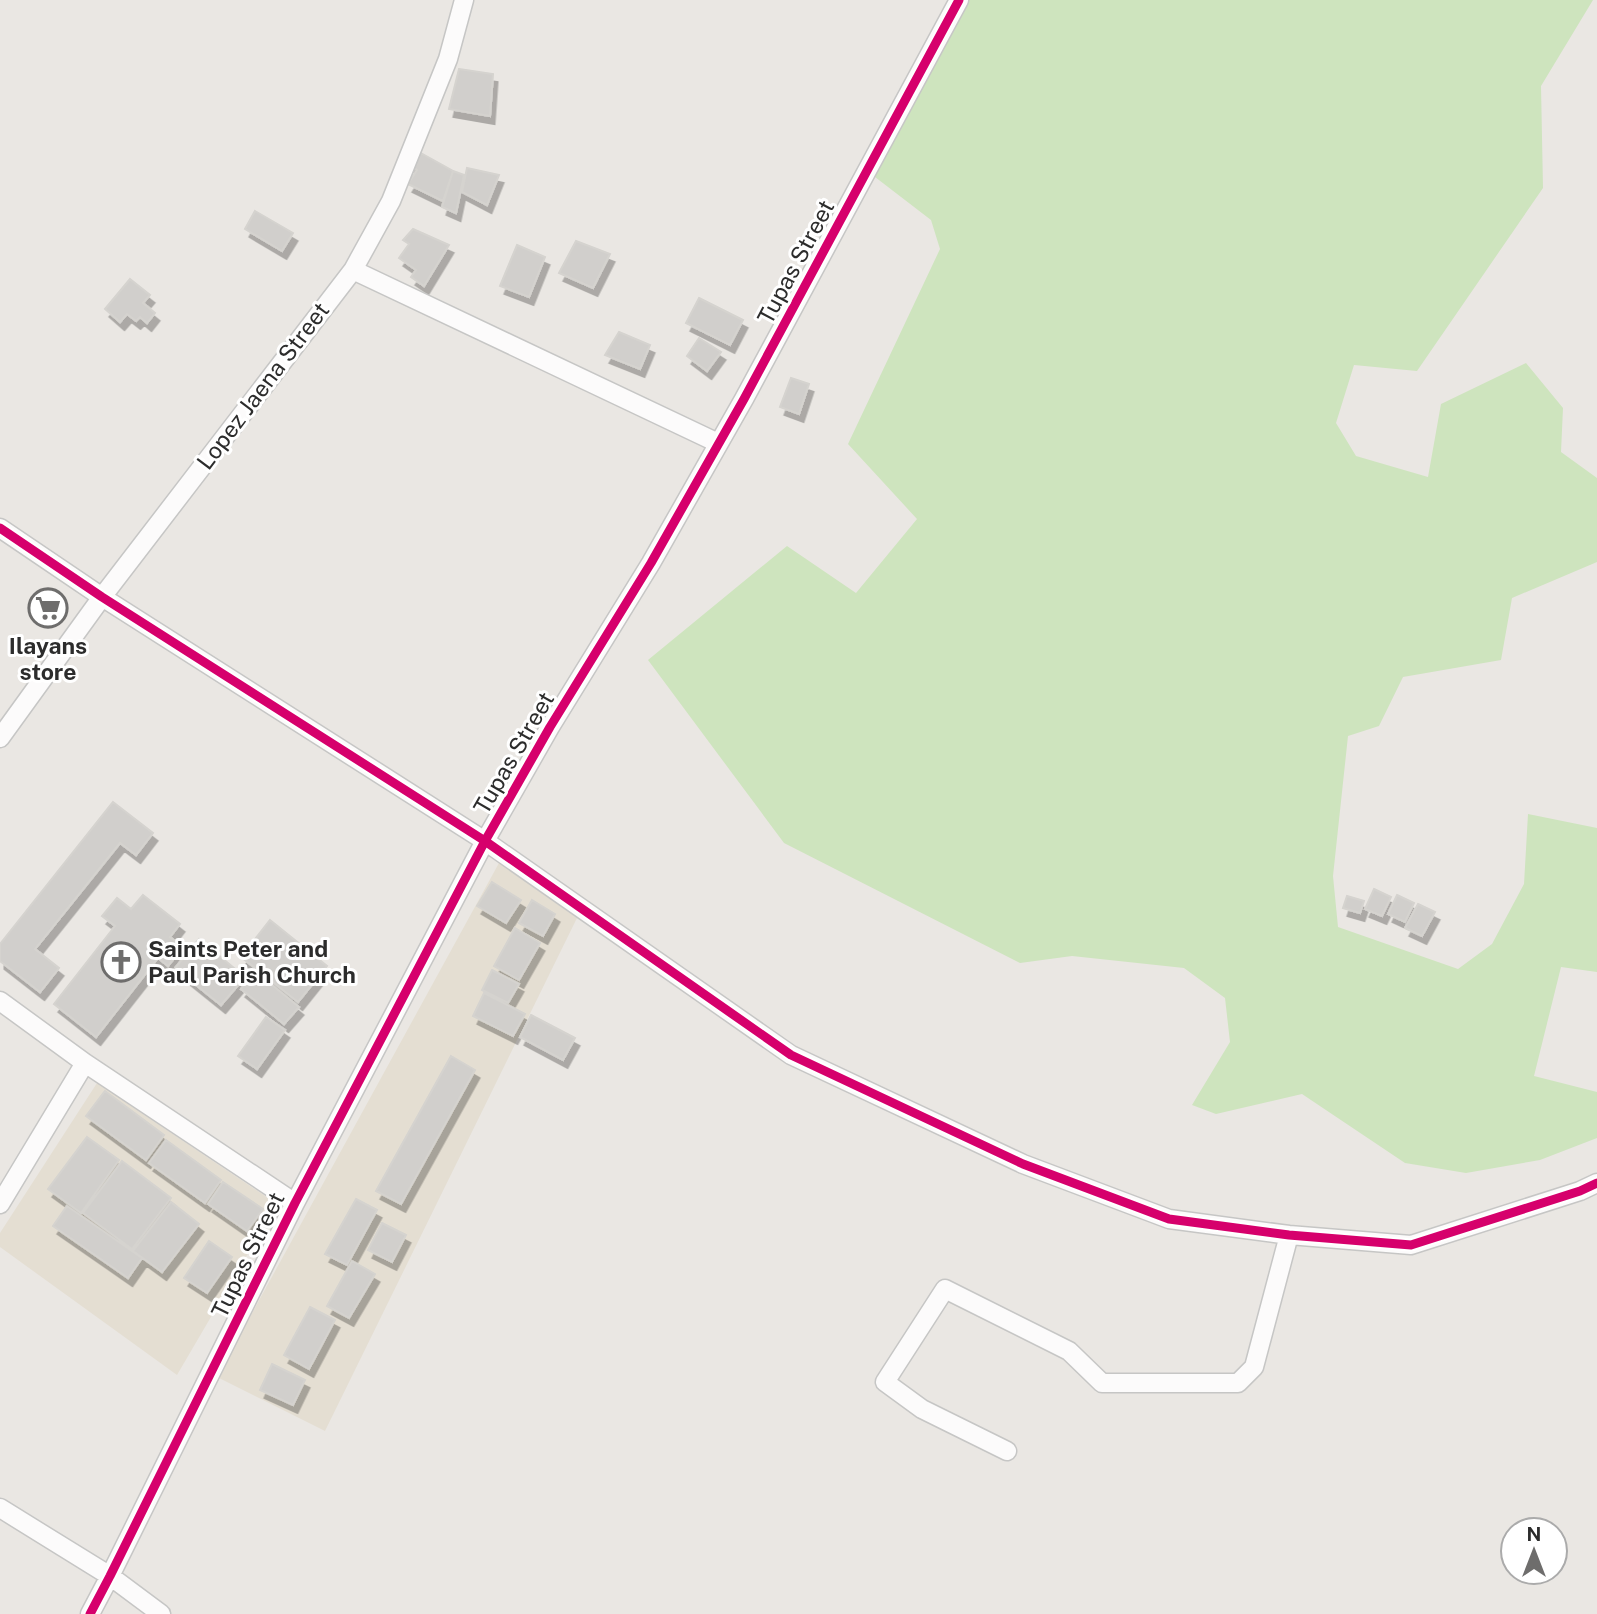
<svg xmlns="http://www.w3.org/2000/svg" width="1597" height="1614" font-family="'Public Sans',sans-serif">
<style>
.education{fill:#e4ded2}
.green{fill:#cee4be}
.building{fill:#d1cfcc;stroke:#d5d3cf;stroke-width:2;filter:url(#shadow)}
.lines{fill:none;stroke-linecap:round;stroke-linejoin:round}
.minor-casing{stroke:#c6c6c5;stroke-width:21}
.minor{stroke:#fcfbfb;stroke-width:18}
.cycleway-casing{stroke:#fff;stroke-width:13}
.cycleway{stroke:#d6006c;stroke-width:9}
.labels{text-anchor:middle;stroke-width:6;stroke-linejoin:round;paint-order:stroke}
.street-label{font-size:23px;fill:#2c2c2c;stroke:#fff}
.poi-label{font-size:23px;font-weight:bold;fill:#2c2c2c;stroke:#fff}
</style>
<defs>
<filter id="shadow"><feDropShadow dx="4.5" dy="8" stdDeviation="0" flood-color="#0004"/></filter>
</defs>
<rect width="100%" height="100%" fill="#eae7e3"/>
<path class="education" d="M499,863L577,918L325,1431L217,1377Z
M97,1083L277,1204L177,1375L0,1247V1233Z"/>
<path class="green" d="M967,0H1593L1541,86L1543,188L1417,371L1354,365L1336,423L1356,456L1428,477L1441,404L1526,363L1563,408L1561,452L1597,478V562L1512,598L1501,660L1403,677L1379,726L1348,736L1333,876L1338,927L1458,969L1492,944L1524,884L1528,814L1597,828V972L1561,967L1534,1076L1597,1092V1138L1540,1160L1466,1173L1405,1163L1302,1094L1216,1114L1192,1105L1230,1042L1225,998L1184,968L1072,956L1020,963L784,843L648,660L787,546L856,593L917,519L848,444L940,249L931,220L875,177Z"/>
<path class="building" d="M459,69L493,74L490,116L449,109Z
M419,152L453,171L443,201L408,184L417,170L410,164Z
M467,168L499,175L487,205L462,192Z
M453,171L464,175L456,213L442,207Z
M255,211L293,233L282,251L245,229Z
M413,229L449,245L424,286L411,277L416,270L399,258L409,244L403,240Z
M576,241L610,254L593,288L559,273Z
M517,245L545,257L529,297L500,286Z
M130,279L150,295L143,303L155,313L147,323L140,317L136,321L127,314L120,322L105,309Z
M699,298L743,320L730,345L686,323Z
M619,332L650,345L640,369L605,355Z
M699,338L721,352L707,371L687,356Z
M791,378L809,384L799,414L780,407Z
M113,802L153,833L136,855L120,843L35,949L59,968L40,992L0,961V944Z
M492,882L521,900L506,923L477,906Z
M1374,889L1391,897L1382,916L1365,909Z
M143,895L180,924L170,937L183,947L168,966L158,958L96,1037L54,1004L115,926L102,916L117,898L131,909Z
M1397,895L1414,903L1405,922L1388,914Z
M1347,896L1364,901L1360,913L1343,908Z
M532,900L555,914L543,936L519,923Z
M1418,904L1435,912L1422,936L1405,928Z
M270,920L327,966L298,1002L241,957Z
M515,928L540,943L519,980L494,966Z
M199,939L245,977L221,1005L175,968Z
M492,970L519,984L508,1003L482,990Z
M255,971L299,1007L284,1024L241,989Z
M484,993L525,1014L513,1036L473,1016Z
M531,1015L575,1038L563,1060L520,1037Z
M266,1017L285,1030L257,1069L238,1056Z
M451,1056L475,1070L401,1204L376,1191Z
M105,1091L164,1135L146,1160L86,1116Z
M87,1137L119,1160L81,1213L48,1189Z
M166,1140L221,1180L205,1203L149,1163Z
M122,1161L171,1198L132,1249L83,1213Z
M223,1182L263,1209L247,1231L208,1204Z
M356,1199L377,1210L347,1265L325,1254Z
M171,1202L199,1224L162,1272L133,1251Z
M67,1206L142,1258L128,1278L53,1226Z
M382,1223L406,1235L392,1262L368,1250Z
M209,1241L232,1257L207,1293L184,1278Z
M352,1261L375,1274L349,1318L327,1306Z
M310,1307L335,1320L309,1369L284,1355Z
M272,1364L305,1380L293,1405L260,1390Z"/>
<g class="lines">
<g class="minor-casing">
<path id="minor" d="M353,270L718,443
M0,528L102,597L485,841L791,1055L1023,1164L1169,1219L1289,1235L1411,1245L1580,1191L1597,1183
M0,738L102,597L353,270L391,201L448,59L464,0
M0,1001L85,1063L295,1203
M0,1204L85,1063
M1007,1451L922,1409L885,1382L945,1289L1069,1351L1102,1383H1238L1254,1367L1289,1235
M0,1508L110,1576L161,1614
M90,1614L110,1576L295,1203L485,841L550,727L651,563L744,399L959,0"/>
</g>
<use href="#minor" class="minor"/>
<g class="cycleway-casing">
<path id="cycleway" d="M0,528L102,597L485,841L791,1055L1023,1164L1169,1219L1289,1235L1411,1245L1580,1191L1597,1183
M90,1614L110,1576L295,1203L485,841L550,727L651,563L744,399L959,0"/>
</g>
<use href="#cycleway" class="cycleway"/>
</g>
<defs>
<g id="supermarket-ring" transform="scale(2.0125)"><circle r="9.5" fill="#fff" stroke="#6e6d6c" stroke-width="1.5"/><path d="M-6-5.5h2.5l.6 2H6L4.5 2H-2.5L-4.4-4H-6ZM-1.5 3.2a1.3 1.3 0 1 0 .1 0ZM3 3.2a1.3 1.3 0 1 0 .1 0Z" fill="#6e6d6c"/></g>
<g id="church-ring" transform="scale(2.0125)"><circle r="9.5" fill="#fff" stroke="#6e6d6c" stroke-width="1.5"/><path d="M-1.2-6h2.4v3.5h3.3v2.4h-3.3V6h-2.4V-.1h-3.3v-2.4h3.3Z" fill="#6e6d6c"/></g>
</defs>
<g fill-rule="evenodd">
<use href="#supermarket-ring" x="48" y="608"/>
<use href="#church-ring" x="121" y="962"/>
</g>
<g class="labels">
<g class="street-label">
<text transform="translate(796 262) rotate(-62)" y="8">Tupas Street</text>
<text transform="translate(263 386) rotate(-53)" y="8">Lopez Jaena Street</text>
<text transform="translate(514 753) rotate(-60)" y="8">Tupas Street</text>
<text transform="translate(248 1255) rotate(-64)" y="8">Tupas Street</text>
</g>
<g class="poi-label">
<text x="48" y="654">Ilayans<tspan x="48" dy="26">store</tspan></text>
<text x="148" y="957" text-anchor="start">Saints Peter and<tspan x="148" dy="26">Paul Parish Church</tspan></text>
</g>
</g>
<g transform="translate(1534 1551)"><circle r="33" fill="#ffffff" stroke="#ababab" stroke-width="2"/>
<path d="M0-5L12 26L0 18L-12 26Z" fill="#6e6d6c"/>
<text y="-10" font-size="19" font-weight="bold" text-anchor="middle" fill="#2c2c2c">N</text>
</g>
</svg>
